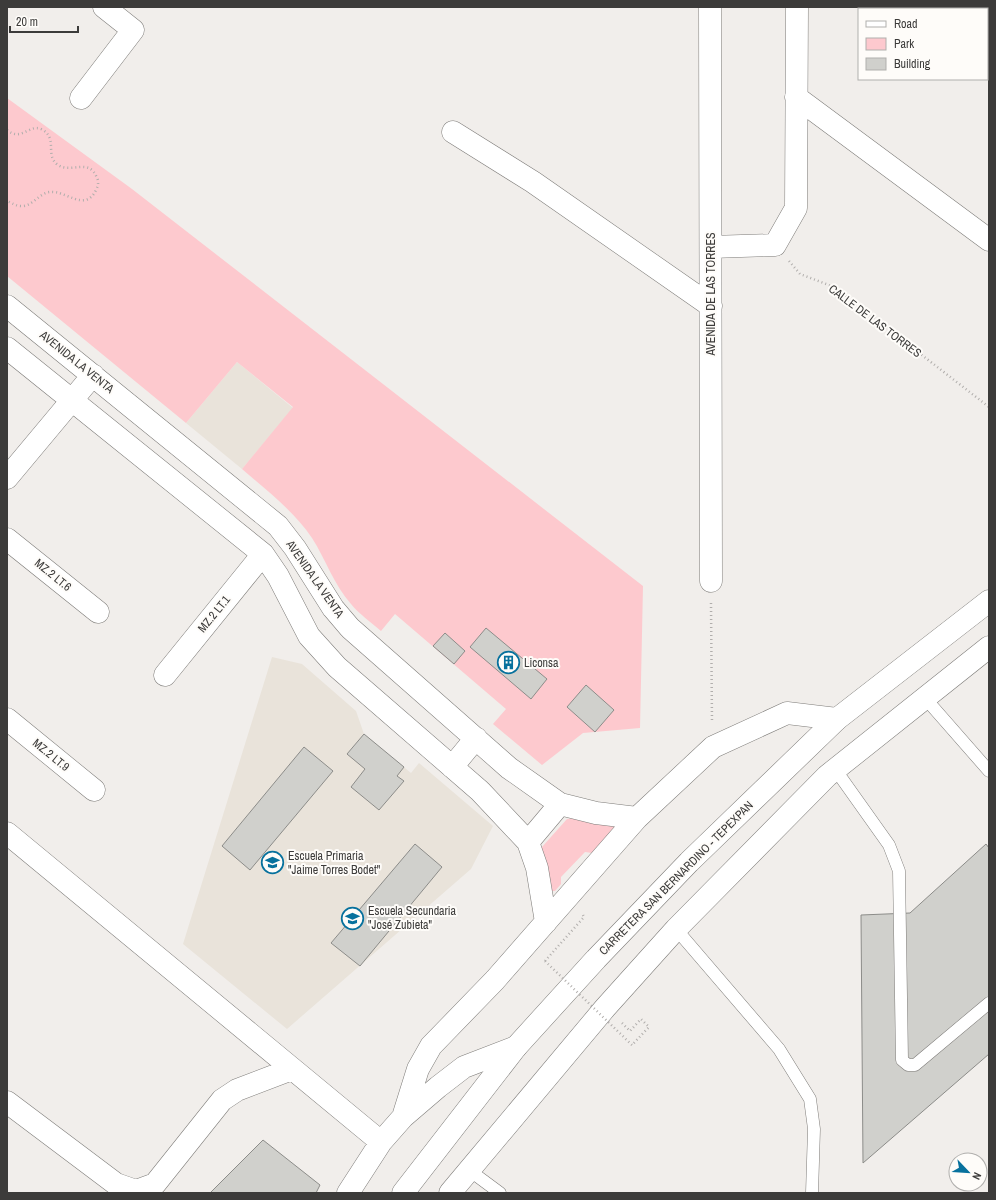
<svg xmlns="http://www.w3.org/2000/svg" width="996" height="1200" font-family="'Archivo Narrow',sans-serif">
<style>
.built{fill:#e9e3da}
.green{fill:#fdc9ce}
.building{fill:#d0d0cc;stroke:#8c8c89}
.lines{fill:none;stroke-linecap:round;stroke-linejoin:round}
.service-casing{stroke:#7e7c79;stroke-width:13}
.minor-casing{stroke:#7e7c79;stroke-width:23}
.trunk-casing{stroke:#7e7c79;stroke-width:23}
.path{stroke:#b1aeac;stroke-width:2.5;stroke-dasharray:1 3;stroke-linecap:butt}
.service{stroke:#fff;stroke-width:12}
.minor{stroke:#fff;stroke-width:22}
.trunk{stroke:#fff;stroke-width:22}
.path-bridge{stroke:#b1aeac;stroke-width:2.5;stroke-dasharray:1 3;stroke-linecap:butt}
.labels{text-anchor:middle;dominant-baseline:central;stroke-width:4;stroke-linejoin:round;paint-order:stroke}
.street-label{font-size:12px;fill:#3c3b3a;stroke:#fefcf9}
.poi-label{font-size:12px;fill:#3c3b3a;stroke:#fefcf9;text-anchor:start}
</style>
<rect width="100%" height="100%" fill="#f1eeeb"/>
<!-- built -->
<path class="built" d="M237 362 293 408 242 469 186 423Z
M272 657 302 664 356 711 364 734 411 773 419 763 493 826 471 869 287 1029 183 944Z"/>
<!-- green -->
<path class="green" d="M7 98 132 189 643 586 640 728 583 733 542 765 493 724 506 709 395 614 381 631C371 622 359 614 351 604 334 585 326 560 312 538 293 510 267 491 242 469L293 407 237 362 186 423 7 276Z
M573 818 613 825 615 827 592 853 585 852 561 877V884L555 891H551L542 853V847L567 819Z"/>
<!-- building -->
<path class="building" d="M486 628 547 679 531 699 470 647Z
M445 633 465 651 454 664 433 646Z
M586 685 614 710 595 732 567 707Z
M364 734 404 767 397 776 404 781 379 810 351 787 365 769 347 754Z
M304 747 333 771 250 870 222 846Z
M415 844 442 867 360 966 331 943Z
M986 844 989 848V1054L863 1163 861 915 910 913Z
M263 1140 320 1185 316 1193H210Z"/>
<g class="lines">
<defs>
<path id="service" d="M925 698 989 771
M835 769 889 845 899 871 902 1060 908 1065H915L989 1003
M676 929 779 1049 810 1099 814 1129 812 1193
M469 1170 500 1193"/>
<path id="minor" d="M710 7 711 581
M796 97 989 240
M81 98 133 30 104 7
M453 132 533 182 711 306
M711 247 775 245 796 208 797 7
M7 306 278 526 295 548 333 608 350 628 509 768 560 804 596 813 637 818
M7 348 263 554 278 576 309 636 337 667 480 791 528 842 537 868 546 922
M7 478 93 375
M7 539 98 612
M165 675 263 554
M7 719 94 790
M452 767 476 738
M7 833 381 1142
M528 842 560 804
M7 1102 116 1184 136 1191 155 1184 222 1100 237 1090 292 1069
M403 1117 418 1069 431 1046 495 980 637 818 713 747 787 713 837 719
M348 1193 381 1142 403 1117 438 1087 464 1067 516 1047"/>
<path id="trunk" d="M403 1193 516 1047 596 959 689 862 837 719 989 601
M450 1193 605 1008 676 929 827 776 989 647"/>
</defs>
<!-- service casing -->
<use href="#service" class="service-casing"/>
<!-- minor casing -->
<use href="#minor" class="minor-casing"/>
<!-- trunk casing -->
<use href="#trunk" class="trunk-casing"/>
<!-- path -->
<path class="path" d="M7 130C21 142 29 124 41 129 59 138 44 155 58 165 72 174 89 157 97 178 99 182 98 186 96 190 85 213 66 190 50 192 39 193 32 207 21 206 16 206 12 203 7 201
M789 261 800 274 834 287 989 407
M711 603 712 722
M545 961 584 917 583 915
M622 1023 630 1031 641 1019 649 1027 632 1045"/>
<!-- service -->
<use href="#service" class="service"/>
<!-- minor -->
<use href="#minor" class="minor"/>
<!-- trunk -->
<use href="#trunk" class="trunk"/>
<!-- path-bridge -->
<path class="path-bridge" d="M545 961 632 1045"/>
</g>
<!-- icons -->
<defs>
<symbol id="building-ring" viewBox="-11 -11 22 22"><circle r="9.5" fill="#fefcf9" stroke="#07719d" stroke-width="1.5"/><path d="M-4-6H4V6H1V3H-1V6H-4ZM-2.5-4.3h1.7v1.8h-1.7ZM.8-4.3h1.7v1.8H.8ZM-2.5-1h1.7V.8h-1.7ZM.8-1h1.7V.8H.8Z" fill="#07719d"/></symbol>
<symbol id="school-ring" viewBox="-11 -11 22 22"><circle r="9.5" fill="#fefcf9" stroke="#07719d" stroke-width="1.5"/><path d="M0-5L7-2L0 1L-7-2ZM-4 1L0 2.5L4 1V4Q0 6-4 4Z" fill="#07719d"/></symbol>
</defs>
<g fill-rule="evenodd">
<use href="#building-ring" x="496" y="650" width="25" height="25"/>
<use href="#school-ring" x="260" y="850" width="25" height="25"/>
<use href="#school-ring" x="340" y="906" width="25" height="25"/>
</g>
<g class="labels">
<!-- street labels -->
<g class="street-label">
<text transform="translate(711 294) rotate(-90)">AVENIDA DE LAS TORRES</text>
<text transform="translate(875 321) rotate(37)">CALLE DE LAS TORRES</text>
<text transform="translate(77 362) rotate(39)">AVENIDA LA VENTA</text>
<text transform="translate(53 575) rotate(39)">MZ.2 LT.6</text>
<text transform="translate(315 579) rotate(55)">AVENIDA LA VENTA</text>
<text transform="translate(214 614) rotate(-51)">MZ.2 LT.1</text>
<text transform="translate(51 755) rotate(39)">MZ.2 LT.9</text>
<text transform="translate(676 878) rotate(-45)">CARRETERA SAN BERNARDINO - TEPEXPAN</text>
</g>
<!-- poi labels -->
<g class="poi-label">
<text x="524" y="663">Liconsa</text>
<text x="288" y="856">Escuela Primaria<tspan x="288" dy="14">"Jaime Torres Bodet"</tspan></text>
<text x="368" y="911">Escuela Secundaria<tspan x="368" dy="14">"José Zubieta"</tspan></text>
</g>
</g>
<!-- border -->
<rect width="996" height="1200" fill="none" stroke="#3c3b3a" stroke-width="16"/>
<!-- legend -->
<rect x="858" y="8" width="130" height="72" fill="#fefcf9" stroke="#b0afad"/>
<rect x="866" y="21" width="20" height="6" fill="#ffffff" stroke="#b0afad"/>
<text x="894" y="28" font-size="12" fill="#3c3b3a">Road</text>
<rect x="866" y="38" width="20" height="12" fill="#fdc9ce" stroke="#b0afad"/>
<text x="894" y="48" font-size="12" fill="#3c3b3a">Park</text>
<rect x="866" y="58" width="20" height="12" fill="#d0d0cc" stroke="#b0afad"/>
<text x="894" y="68" font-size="12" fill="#3c3b3a">Building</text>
<!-- north arrow -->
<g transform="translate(968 1172) rotate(115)"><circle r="19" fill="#fefcf9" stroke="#b0afad"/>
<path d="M0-3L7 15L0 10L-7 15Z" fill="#07719d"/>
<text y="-6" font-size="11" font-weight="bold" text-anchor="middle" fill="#3c3b3a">N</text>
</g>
<!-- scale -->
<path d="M10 26v6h68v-6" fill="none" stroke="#3c3b3a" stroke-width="2"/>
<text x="16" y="26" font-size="12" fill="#3c3b3a" stroke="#fefcf9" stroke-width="3" paint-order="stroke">20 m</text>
</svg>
